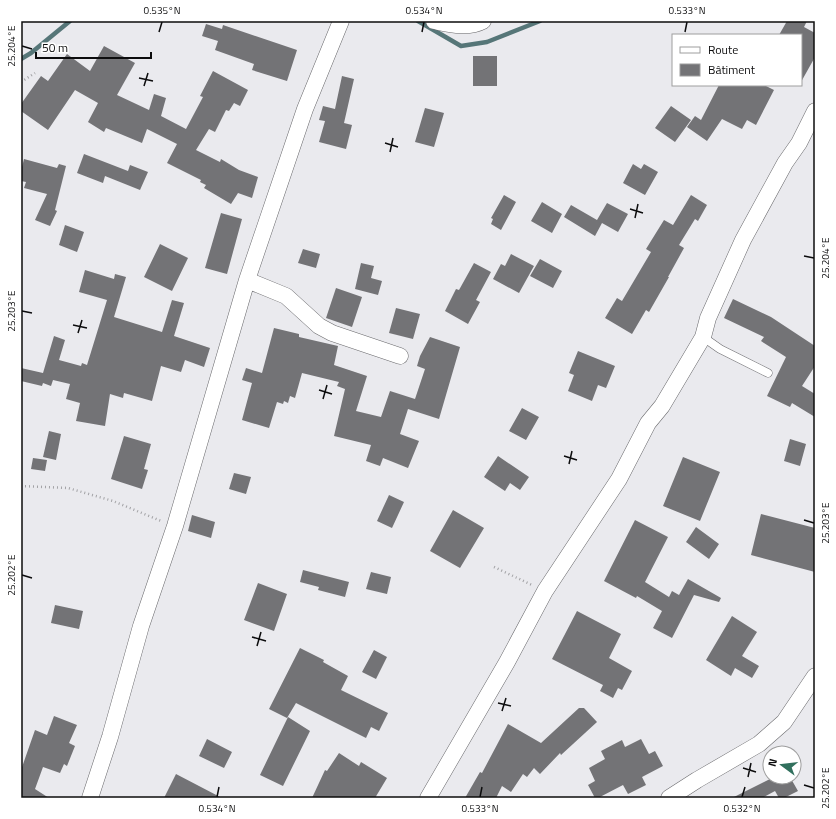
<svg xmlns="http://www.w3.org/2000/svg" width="836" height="819" font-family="'Titillium Web',sans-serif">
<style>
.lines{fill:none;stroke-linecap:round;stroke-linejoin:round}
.stream{stroke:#567678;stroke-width:4.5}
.building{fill:#737376}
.service-casing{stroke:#6a6a6d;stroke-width:9}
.minor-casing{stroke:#6a6a6d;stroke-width:17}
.path{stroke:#a2a2a5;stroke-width:2.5;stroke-dasharray:1 3;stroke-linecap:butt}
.service{stroke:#fff;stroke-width:8}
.minor{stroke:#fff;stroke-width:16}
.ticks{fill:none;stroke:#0c0c0d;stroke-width:1.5}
.neatline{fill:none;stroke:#0c0c0d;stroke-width:1.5}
.ticks-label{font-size:10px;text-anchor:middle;fill:#0c0c0d}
</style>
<rect width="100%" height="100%" fill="#eaeaee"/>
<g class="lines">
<!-- stream -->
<path class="stream" d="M418 21 461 46 487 42 540 21
M21 59 31 53 70 21"/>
</g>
<!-- building -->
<path class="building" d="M787 21H807L804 27 815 33V57L801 82V35H779Z
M206 24 222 29 223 25 297 50 287 81 252 70 254 64 215 50 218 41 202 36Z
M104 46 135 63 117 95 149 110 154 94 166 98 161 116 186 129 203 97 200 96 213 71 248 90 240 106 234 103 229 111 226 110 215 132 209 129 196 150 220 162 221 159 239 170 258 177 252 198 238 193 231 204 204 188 206 185 200 182 201 180 167 163 177 144 147 129 142 143 106 128 104 132 88 122 98 103 75 90 48 130 21 111V104L41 76 48 81 67 54 90 71Z
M473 56H497V86H473Z
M342 76 354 79 344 123 352 125 346 149 319 142 325 121 319 120 323 106 335 109Z
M719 85H764L774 90 756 125 747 120 742 129 722 119 707 141 687 127 695 116 701 120Z
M671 106 691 120 675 142 655 128Z
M425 108 444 113 434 147 415 142Z
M84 154 128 171 130 165 148 172 140 190 105 176 103 183 77 173Z
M24 159 57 168 59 164 66 166 55 210 57 211 50 226 35 220 47 194 24 188 26 182 21 181V171Z
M633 164 641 169 644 164 658 172 645 195 623 183Z
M504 195 516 202 501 230 491 224 493 219 491 218Z
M691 195 707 205 698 221 695 219 679 245 684 248 668 277H669L649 312 646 310 632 334 605 318 617 298 622 301 651 252 646 249 664 220 673 225Z
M542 202 562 214 552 233 531 221Z
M607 203 628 214 618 232 602 223 595 236 564 217 571 205 597 220Z
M221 213 242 219 227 274 205 268Z
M65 225 84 232 77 252 59 245Z
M160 244 188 258 172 291 144 277Z
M303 249 320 254 316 268 298 263Z
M511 254 534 266 519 293 493 279 501 264 505 266Z
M540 259 562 271 553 288 530 276Z
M361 263 374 266 371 278 382 281 378 295 355 289Z
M474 263 491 272 476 300 480 302 468 324 445 311 456 289 459 290Z
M85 270 114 279 115 274 126 277 114 317 162 332 172 300 184 303 174 336 210 348 204 367 185 360 181 372 161 366 152 401 124 393 123 398 110 394 105 426 76 421 80 403 66 399 70 384 53 380 51 386 43 383 42 386 21 381V368L43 373 54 336 65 340 59 360 81 366 82 363 87 365 107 300 79 292Z
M336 288 362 297 352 327 326 318Z
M733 299 771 317 815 346V366L802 386 815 394V417L792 403 790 407 767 396 786 357 761 341 764 337 724 318Z
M396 308 420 314 413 339 389 333Z
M274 328 299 334V337L338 346 334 365 367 376 356 411 381 417 390 391 415 399 425 369 417 366 420 356 430 337 460 347 439 419 408 409 400 434 419 441 408 468 383 458 380 466 366 461 371 445 334 436 345 389 337 386 339 382 302 373 295 398 290 396 288 403 284 401 283 404 277 402 269 428 242 420 252 383 242 380 246 368 262 373Z
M578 351 615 366 606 388 598 385 592 401 568 391 574 375 569 373Z
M522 408 539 417 526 440 509 431Z
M49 431 61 434 56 460 43 457Z
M124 436 151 444 144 469 148 470 142 489 111 479Z
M790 439 806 444 800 466 784 461Z
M498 456 529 477 520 490 510 483 505 491 484 477Z
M683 457 720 472 700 521 663 506Z
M33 458 47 460 45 471 31 469Z
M234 473 251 477 246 494 229 489Z
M389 495 404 502 392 528 377 521Z
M453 510 484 528 460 568 430 551Z
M761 514 815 528V572L751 555Z
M192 515 215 522 211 538 188 531Z
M635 520 668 537 645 582 669 597 672 591 679 595 688 579 721 598 719 602 694 595 672 638 653 628 662 611 637 596 636 598 604 581Z
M696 527 719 544 709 559 686 542Z
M303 570 349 582 345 597 318 590 319 587 300 582Z
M371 572 391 577 387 594 366 589Z
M258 583 287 594 274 631 244 620Z
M55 605 83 611 79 629 51 623Z
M577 611 621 634 609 658 632 671 622 690 618 688 613 698 600 691 603 685 552 659Z
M732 616 757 632 742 656 759 666 752 678 735 668 731 676 706 660Z
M300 648 324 660 323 662 348 676 341 690 388 713 379 731 371 727 366 738 296 703 287 718 269 709Z
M374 650 387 657 376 679 362 672Z
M579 708H584L597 722 561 755 560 753 540 774 534 768 527 777 523 774 511 792 502 786 496 798H465L480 772 482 773 508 724 541 743Z
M54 716 77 725 69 743 75 746 67 766 64 764 60 773 43 767 35 789 49 798H21V770L35 730 47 735Z
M288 717 310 731 283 786 260 775Z
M207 739 232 752 224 768 199 756Z
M641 739 649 754 655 751 663 766 642 777 646 785 628 794 623 785 598 798H595L588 785 595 781 589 768 605 759 601 751 622 740 625 747Z
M339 753 359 766 361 762 387 778 375 798H312L325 770 327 771Z
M176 774 222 798H164Z
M774 777H790L798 791 784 798H779L775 791 762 798H732Z"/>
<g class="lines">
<defs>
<path id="service" d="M703 337 720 349 768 373"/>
<path id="minor" d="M434 21C449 24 468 29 483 21
M247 280 286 296 319 326 332 333 400 356
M90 798 110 737 141 626 175 526 247 280 305 109 341 21
M428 798 507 662 545 591 619 479 648 423 662 406 703 337 708 318 743 240 785 163 799 143 815 111
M669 798 697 780 759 744 784 722 815 676"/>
</defs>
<!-- service casing -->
<use href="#service" class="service-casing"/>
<!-- minor casing -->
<use href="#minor" class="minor-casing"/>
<!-- path -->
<path class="path" d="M21 82 35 73
M21 486 68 488 113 501 161 521
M494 567 532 585"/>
<!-- service -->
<use href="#service" class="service"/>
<!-- minor -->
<use href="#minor" class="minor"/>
</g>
<!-- ticks -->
<path class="ticks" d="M159 32 162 22M422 32 424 22M685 32 687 22M22 46 32 49M139 78 153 81M144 86 148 73M385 143 398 147M390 152 393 138M630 209 643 213M635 218 638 204M804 256 814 258M22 311 32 313M73 325 87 328M78 333 82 320M319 390 332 394M323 399 327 385M564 456 577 460M569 464 572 451M804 520 814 523M22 575 32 578M252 637 266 641M257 646 261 632M498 703 511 706M502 711 506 698M743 768 756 772M748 777 751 763M804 785 814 788M217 797 219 787M480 797 482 787M742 797 745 787"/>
<!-- border -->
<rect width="836" height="819" fill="none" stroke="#ffffff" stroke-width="44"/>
<!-- legend -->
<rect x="672" y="34" width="130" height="52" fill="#ffffff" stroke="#9e9e9e"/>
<rect x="680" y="47" width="20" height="6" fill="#ffffff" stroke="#9e9e9e"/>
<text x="708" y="54" font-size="12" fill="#0c0c0d">Route</text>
<rect x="680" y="64" width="20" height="12" fill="#737376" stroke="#9e9e9e"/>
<text x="708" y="74" font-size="12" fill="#0c0c0d">Bâtiment</text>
<!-- north arrow -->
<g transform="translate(782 765) rotate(285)"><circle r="19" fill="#ffffff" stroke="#9e9e9e"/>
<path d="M0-3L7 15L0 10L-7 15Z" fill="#31705d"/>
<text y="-6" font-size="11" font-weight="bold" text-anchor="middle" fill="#0c0c0d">N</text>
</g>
<!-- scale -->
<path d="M36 52v6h115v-6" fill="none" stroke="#0c0c0d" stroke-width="2"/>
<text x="42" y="52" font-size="12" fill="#0c0c0d" stroke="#ffffff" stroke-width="3" paint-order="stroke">50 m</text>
<rect x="22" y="22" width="792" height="775" class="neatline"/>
<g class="ticks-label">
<text x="162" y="14">0.535°N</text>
<text x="424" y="14">0.534°N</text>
<text x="687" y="14">0.533°N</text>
<text transform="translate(11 46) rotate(-90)" y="4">25.204°E</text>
<text transform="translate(825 258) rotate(-90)" y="4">25.204°E</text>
<text transform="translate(11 311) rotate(-90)" y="4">25.203°E</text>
<text transform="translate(825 523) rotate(-90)" y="4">25.203°E</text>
<text transform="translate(11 575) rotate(-90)" y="4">25.202°E</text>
<text transform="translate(825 788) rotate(-90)" y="4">25.202°E</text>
<text x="217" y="812">0.534°N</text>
<text x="480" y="812">0.533°N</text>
<text x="742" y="812">0.532°N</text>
</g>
</svg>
